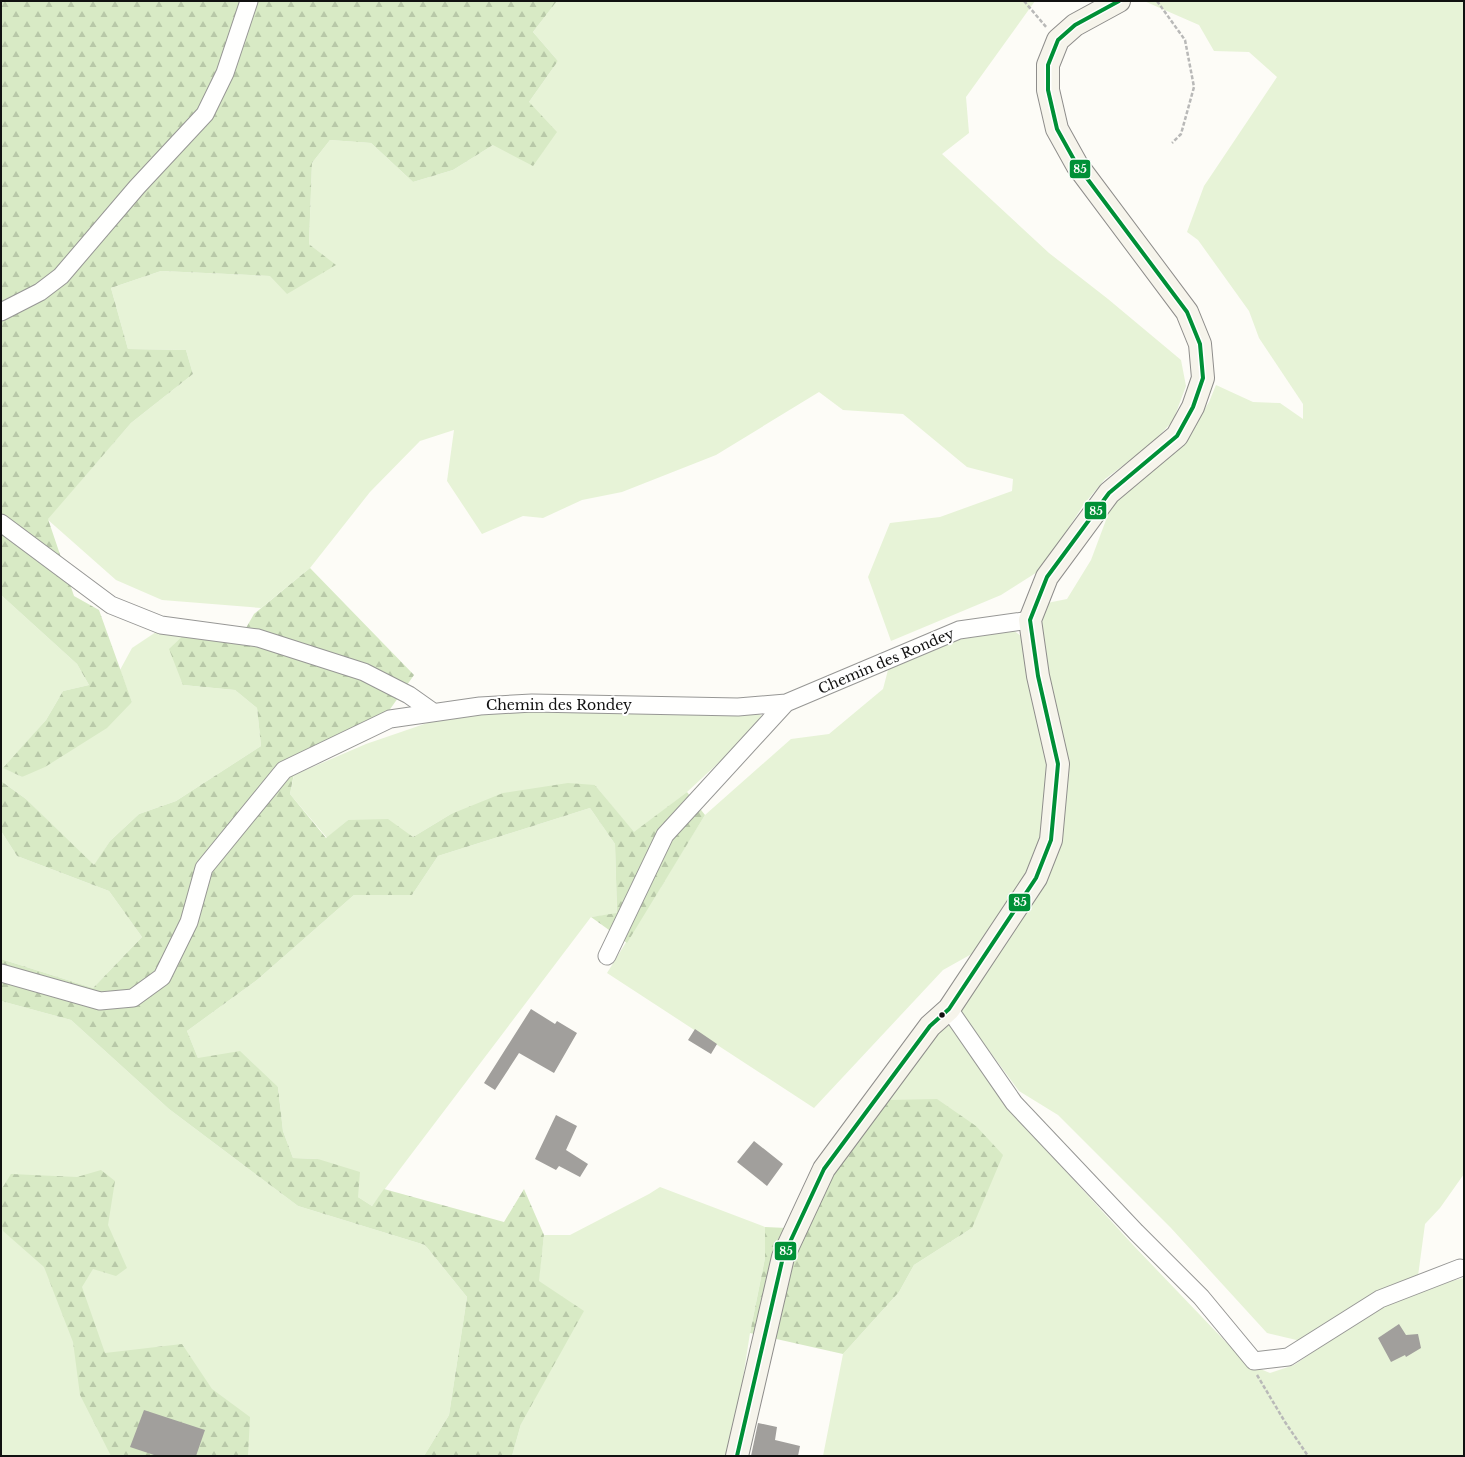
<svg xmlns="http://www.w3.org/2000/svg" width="1465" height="1457" font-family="'Libre Baskerville',serif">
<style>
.grass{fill:#e7f3d7}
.forest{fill:url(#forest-firs)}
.building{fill:#a19f9c}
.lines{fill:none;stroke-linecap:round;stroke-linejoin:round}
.street-casing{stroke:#979795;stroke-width:19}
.secondary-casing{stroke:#8e8d8b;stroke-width:24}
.path{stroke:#b9b9b8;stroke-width:2.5;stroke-dasharray:4 2;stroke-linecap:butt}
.street{stroke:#fffffe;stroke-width:17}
.secondary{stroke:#f6f4eb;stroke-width:22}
.bus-1-casing{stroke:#fff;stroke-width:7}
.bus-1{stroke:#009037;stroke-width:4}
.bus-dot{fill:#111;stroke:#fff;stroke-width:1.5}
.labels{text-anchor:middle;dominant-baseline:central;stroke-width:4;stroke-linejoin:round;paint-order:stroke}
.street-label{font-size:14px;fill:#111;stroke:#fff}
.line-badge{stroke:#fff;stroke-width:1.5}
.badge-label{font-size:11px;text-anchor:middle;font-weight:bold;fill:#fff}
</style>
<defs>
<pattern id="forest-firs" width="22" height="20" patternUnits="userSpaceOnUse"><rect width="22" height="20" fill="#d8eac5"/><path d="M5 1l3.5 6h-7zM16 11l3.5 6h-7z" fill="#b8c8a8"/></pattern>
</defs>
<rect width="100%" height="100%" fill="#fdfcf7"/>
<!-- grass -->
<path class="grass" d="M557 1H1035L966 97 969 133 942 154 1049 253 1108 299 1181 360 1186 386 1173 421 1149 446 1105 479 1084 504 1042 569 1001 595 891 641 868 577 890 523 940 517 1012 491 1013 479 967 467 903 414 843 410 819 392 716 455 622 492 582 500 543 518 523 516 482 534 447 481 454 430 420 441 370 492 310 568 261 608 162 600 116 580 47 519 131 423 193 374 186 350 128 349 111 288 161 271 271 276 335 265 309 244 312 163 330 140 371 143 413 182 453 170 493 145 529 102 558 61 533 32Z
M1144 1H1464V1174L1440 1208 1425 1224 1416 1291 1431 1286 1464 1278V1456H823L843 1354 899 1292 914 1265 972 1228 887 1100 936 1030 946 1025 956 1027 1009 1109 1133 1245 1246 1363 1270 1373 1294 1365 1322 1346 1267 1333 1171 1228 1058 1115 1019 1091 957 1007 1060 840 1046 677 1042 623 1047 603 1067 599 1091 560 1115 496 1188 436 1209 402 1216 385 1253 402 1280 403 1303 419V404L1259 338 1249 311 1198 240 1187 232 1204 186 1277 77 1249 52 1214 51 1199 25Z
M1 595 77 664 89 685 63 691 46 720 4 768 22 777 132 702 120 670 132 648 159 630 187 632 183 685 235 690 257 708 261 746 176 801 139 814 110 841 94 866 26 799 1 781Z
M1013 630 1021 636 1026 651 1048 754 1045 835 1032 869 977 951 943 970 814 1108 607 973 705 815 791 739 829 734 883 689 888 670 960 633Z
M491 710 756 713 767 718 687 792 634 833 595 785 451 814 413 837 348 820 327 838 290 794 294 775 366 744 436 720Z
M590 808 615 844 617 914 591 917 372 1206 358 1197 318 1159 293 1158 283 1131 278 1087 198 1058 187 1031 257 980 354 895H412L438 856Z
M1 831 17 856 109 891 142 937 93 988 1 959Z
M1 1001 71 1020 169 1109 298 1206 425 1245 467 1297 449 1415 424 1456H1Z
M660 1187 765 1227V1258L750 1333 731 1456H512L521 1424 544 1235H570L649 1194Z"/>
<!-- forest -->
<path class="forest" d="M1 1H557L533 32 558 61 529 102 557 132 533 166 493 145 453 170 413 182 371 143 330 140 312 163 309 244 336 265 287 294 270 276 161 271 111 288 128 349 186 350 193 374 131 423 48 519 74 596 99 610 132 702 107 728 45 767 22 777 3 768 46 720 63 691 89 685 77 664 1 595Z
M310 568 414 675 386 715 297 758 290 794 326 838 348 820 388 819 413 837 451 814 503 793 568 783 595 785 634 832 687 792 705 815 627 943 591 917 617 913 615 844 590 808 438 856 412 895H354L257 980 187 1031 198 1058 240 1051 278 1087 283 1131 293 1158 318 1159 360 1172 358 1197 372 1206 384 1189 504 1222 524 1189 544 1235 539 1281 584 1311 521 1424 512 1456H424L449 1415 467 1297 425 1245 298 1206 169 1109 71 1020 1 1001V959L93 988 142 937 109 891 17 856 1 831V781L26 799 94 865 110 841 139 814 176 801 261 746 257 708 235 690 183 685 169 649 187 632 238 642 254 614Z
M937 1099 976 1126 1003 1155 972 1228 914 1265 899 1292 843 1354 750 1333 765 1258V1227L808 1229 833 1173 887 1100Z
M101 1170 115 1181 108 1225 127 1268 116 1276 93 1269 82 1287 105 1353 182 1344 212 1389 250 1417 248 1456H111L80 1395 73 1342 44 1267 3 1231 1 1219V1190L11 1174 77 1177Z"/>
<!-- building -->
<path class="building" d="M531 1009 555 1024 557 1021 577 1033 554 1073 519 1053 495 1090 484 1083Z
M695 1029 717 1044 711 1054 688 1040Z
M556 1115 577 1126 566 1150 588 1164 580 1177 559 1166 556 1170 535 1159Z
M754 1141 783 1164 767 1186 737 1162Z
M1399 1324 1406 1335 1418 1334 1421 1348 1406 1357 1405 1355 1391 1362 1378 1338Z
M144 1410 205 1430 196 1456H157L130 1447Z
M758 1423 777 1427 775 1440 800 1446 798 1456H751Z"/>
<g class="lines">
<defs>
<path id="street" d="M1 312 40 292 61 276 137 187 205 114 225 73 249 1
M1 523 111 605 161 625 258 638 364 672 409 695 433 712
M607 956 665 835 786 703
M1 973 100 1001 133 998 162 977 189 922 204 868 284 770 390 719 480 706 532 703 738 707 786 703 959 630 1030 620
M949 1009 1014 1103 1136 1232 1201 1297 1254 1361 1288 1357 1380 1299 1460 1268"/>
<path id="secondary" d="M737 1456 783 1257 824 1169 930 1026 949 1009 1036 878 1051 840 1058 764 1038 676 1030 620 1047 577 1109 493 1177 436 1193 407 1203 378 1200 344 1187 312 1077 165 1057 129 1048 90V65L1058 40 1075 25 1119 1"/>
</defs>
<!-- street casing -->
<use href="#street" class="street-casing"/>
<!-- secondary casing -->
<use href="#secondary" class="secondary-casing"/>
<!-- path -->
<path class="path" d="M1024 1 1047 28
M1157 1 1185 40 1194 87 1181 134 1172 143
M1257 1375 1285 1422 1308 1456"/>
<!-- street -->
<use href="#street" class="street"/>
<!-- secondary -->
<use href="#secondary" class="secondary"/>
<defs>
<path id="bus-1" d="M737 1456 783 1257 824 1169 930 1026 949 1009 1036 878 1051 840 1058 764 1038 676 1030 620 1047 577 1109 493 1177 436 1193 407 1203 378 1200 344 1187 312 1077 165 1057 129 1048 90V65L1058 40 1075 25 1119 1"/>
</defs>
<!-- bus-1 casing -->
<use href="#bus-1" class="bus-1-casing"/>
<!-- bus-1 -->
<use href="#bus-1" class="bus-1"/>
</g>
<!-- markers -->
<circle class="bus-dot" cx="942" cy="1015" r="3.5"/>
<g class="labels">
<!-- street labels -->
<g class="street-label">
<text transform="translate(886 661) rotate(-23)">Chemin des Rondey</text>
<text x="559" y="705">Chemin des Rondey</text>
</g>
</g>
<g class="line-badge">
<rect x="1069" y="159" width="22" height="20" rx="4" fill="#009037"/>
<rect x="1084" y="501" width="23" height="19" rx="4" fill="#009037"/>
<rect x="1008" y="893" width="23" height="19" rx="4" fill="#009037"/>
<rect x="774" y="1241" width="23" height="20" rx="4" fill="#009037"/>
</g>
<g class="badge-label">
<text x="1080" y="173">85</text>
<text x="1096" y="515">85</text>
<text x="1020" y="906">85</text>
<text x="786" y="1255">85</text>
</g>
<!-- border -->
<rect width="1465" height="1457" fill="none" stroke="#111111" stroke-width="4"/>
</svg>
